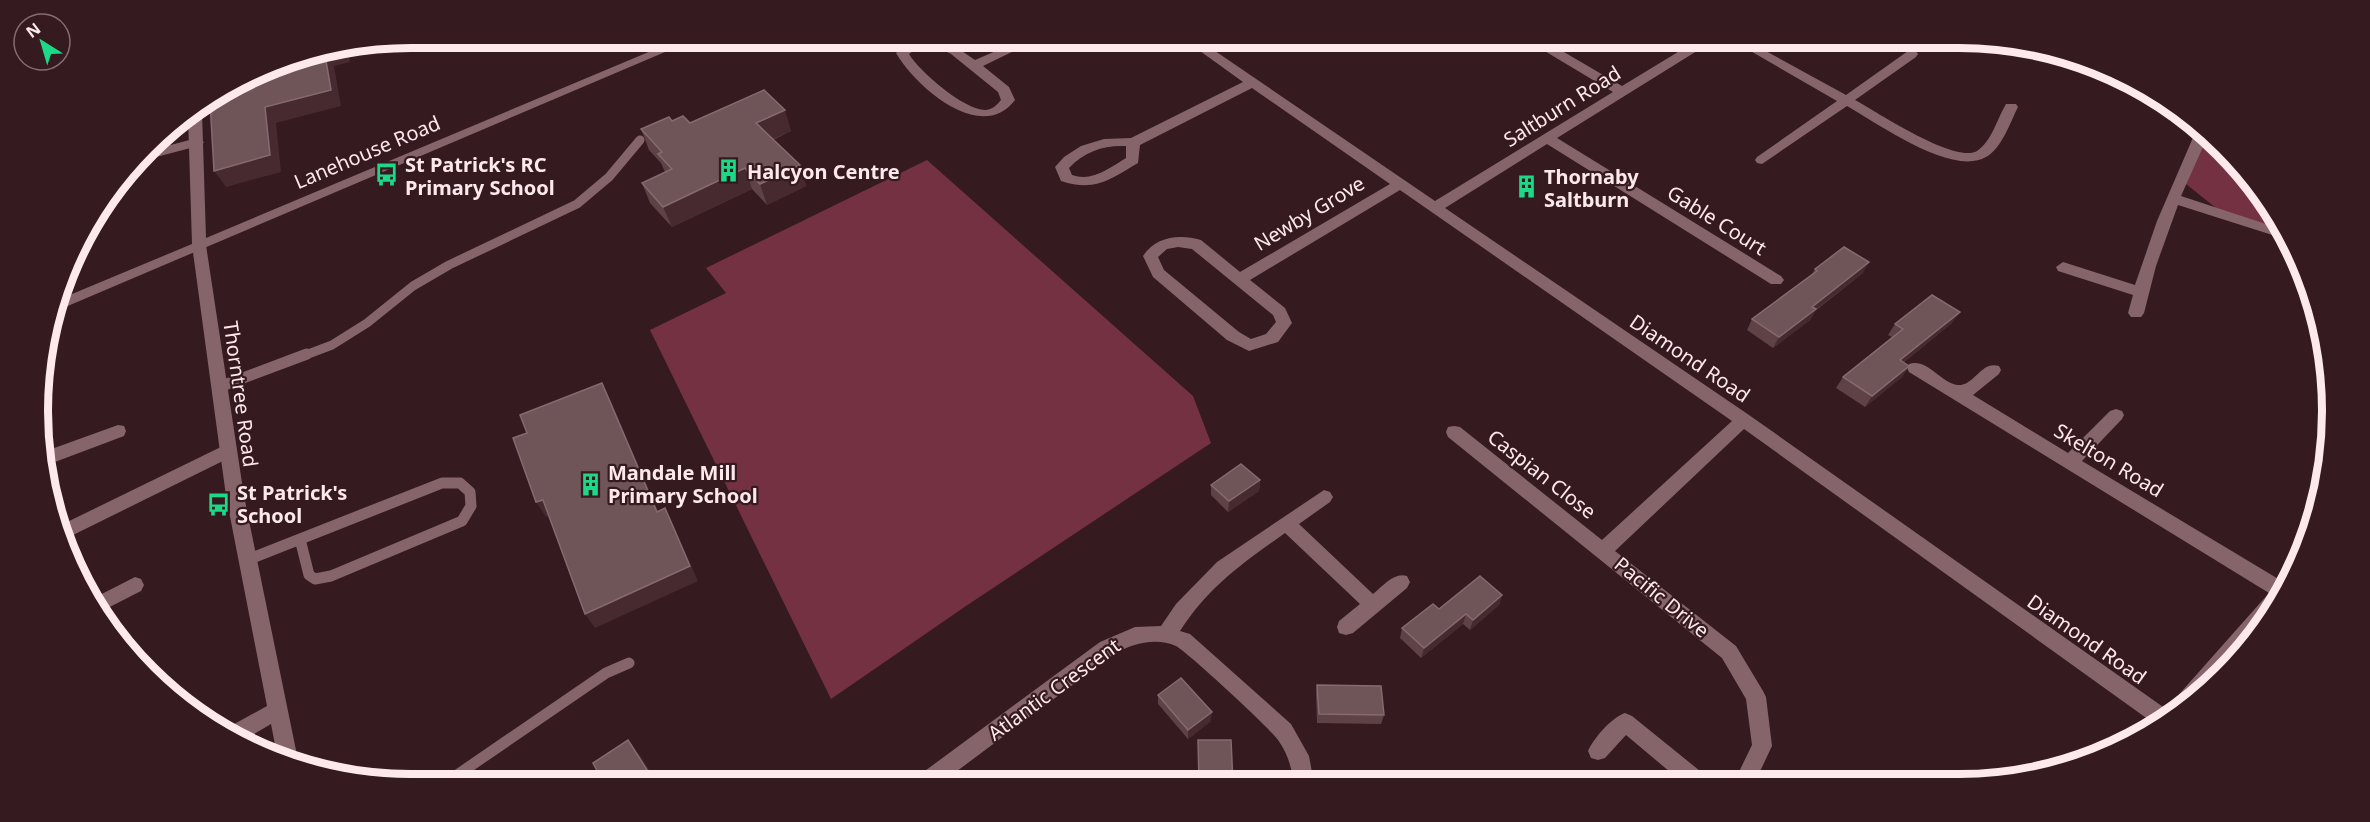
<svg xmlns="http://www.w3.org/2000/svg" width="2370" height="822" font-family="'Noto Sans',sans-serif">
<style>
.green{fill:#743141}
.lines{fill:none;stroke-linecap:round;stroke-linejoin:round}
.service-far1{stroke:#85656a;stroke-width:9}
.service{stroke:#85656a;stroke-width:11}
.pedestrian{fill:#85656a;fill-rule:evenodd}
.minor{fill:#85656a;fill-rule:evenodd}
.tertiary{fill:#85656a;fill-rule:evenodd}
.wall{fill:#5e4246}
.shaded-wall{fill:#462a30}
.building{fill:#6f5458;stroke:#856b6f;stroke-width:1.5}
.labels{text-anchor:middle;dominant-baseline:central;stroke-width:4.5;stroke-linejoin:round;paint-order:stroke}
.street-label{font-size:20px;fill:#fde9ec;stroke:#351a20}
.poi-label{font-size:20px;font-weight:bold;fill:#fde9ec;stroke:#351a20;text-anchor:start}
.rim{fill:none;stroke:#fde9ec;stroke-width:8}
</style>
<rect width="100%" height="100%" fill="#351a20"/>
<!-- green -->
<path class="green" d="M2203 133 2282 224 2286 236 2226 216 2181 180Z
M927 160 1193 396 1211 443 966 606 831 699 650 330 726 293 706 268Z"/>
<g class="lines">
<!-- service-far1 -->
<path class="service-far1" d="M303 356 332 345 367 323 413 286 449 265 577 204 609 177 640 140"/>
<!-- service -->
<path class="service" d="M219 387 307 354
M247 560 442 483H460L470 492 471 506 462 521 331 576 315 579 309 575 300 539
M444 784 606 673 629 663"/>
<!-- pedestrian -->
<path class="pedestrian" d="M227 444 233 446 235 451 233 456 65 539 59 526Z"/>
<!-- minor -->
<path class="minor" d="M922 38 944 39 975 60 1026 38H1041L983 66 1009 87 1015 100C981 145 915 86 896 53L908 43ZM931 44 951 54 998 92 1001 100C997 105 993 109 986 110 965 111 919 71 909 54L917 48Z
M1182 38H1196L1435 201 1613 92 1528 41 1526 38H1540L1622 86 1701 38H1715L1713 41 1557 138 1781 276 1784 280 1781 284H1771L1547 144 1445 208 1749 415 2166 709 2269 593 1909 372 1907 368 1909 364C1927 358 1940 382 1957 385 1974 387 1981 360 1999 366L2001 370 1999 374 1973 395 2068 453 2110 411 2116 409 2122 411 2124 415 2122 419 2082 461 2280 580 2283 577 2291 576 2282 598 2205 692 2156 725 1744 429 1615 551 1736 646 1763 691 1766 697 1772 746 1755 782H1734L1752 745 1746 699 1722 658 1448 437 1446 432 1448 427 1454 426 1460 427 1602 540 1732 421 1400 190 1250 280 1285 308 1292 323 1278 342 1249 351 1227 340 1153 277 1143 256C1156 236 1180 234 1201 240L1240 272 1390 184 1252 88 1140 145 1138 163C1109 180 1095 192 1061 181L1055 167 1064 157 1081 146 1104 139 1131 138 1243 82ZM1126 146V158C1109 168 1093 182 1072 175L1069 168C1085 151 1104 145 1126 146ZM1178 247 1192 249 1273 315 1276 322 1266 334 1251 339 1239 332 1164 270 1158 257 1167 249Z
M1728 38H1742L1846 95 1908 51H1916L1918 54 1916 57 1855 100C1877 112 1955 164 1977 151 1992 141 1997 119 2006 104H2016L2018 107C2010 123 2002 148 1986 157 1952 177 1877 123 1847 106L1762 164 1757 163 1755 160 1757 157 1837 101Z
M2199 129 2207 138 2181 196 2284 230 2288 240 2178 205 2156 266 2144 313 2141 317H2131L2128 313 2133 295 2058 271 2056 267 2063 262 2135 285 2157 221 2195 133Z
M197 138 204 142 202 145 141 161 148 151Z
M199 240 206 245 244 496 298 760 297 764 277 755 271 724 244 740 226 731 227 728 267 706 226 496 192 245Z
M118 425 124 426 126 431 124 436 47 465 46 451Z
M1324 490 1330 492 1333 497 1330 502 1299 524 1373 594C1383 586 1394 572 1407 576L1410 582 1407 588 1353 633 1346 635 1339 633 1337 627 1339 621 1360 604 1285 533C1243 563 1209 586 1180 631L1190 634 1291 724 1309 756 1314 783H1294C1291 766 1288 754 1278 740 1271 729 1186 651 1176 646 1155 637 1132 644 1114 654L941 783H915L918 776 1100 642 1135 627 1161 626 1176 604 1217 562Z
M135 577 141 579 144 585 141 591 98 613 92 599Z
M1625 713 1632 716 1705 775 1708 782H1682L1626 735 1605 758 1598 760 1591 758 1588 751C1594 738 1611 718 1625 713Z"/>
<!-- tertiary -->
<path class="tertiary" d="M682 38H698L56 311 60 299 192 244 188 116 199 109 202 112 206 238Z"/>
</g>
<!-- wall -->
<path class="wall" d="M672 121 791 131 773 140 800 165 806 186 767 205 752 189 672 227 650 203 642 183 665 172 661 163 649 150 641 129Z
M1815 269 1863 273 1815 311 1810 320 1773 348 1747 330 1752 319 1812 274Z
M1952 323 1903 363 1909 366 1902 377 1865 407 1836 388 1843 377 1892 337 1888 335 1895 324Z
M1260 480 1259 491 1228 512 1211 495V485Z
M1502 595 1499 605 1470 630 1463 624 1421 658 1400 638 1402 628 1439 609Z
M1317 685 1384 715 1381 724 1317 723 1316 694Z
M1158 695 1211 721 1188 739 1158 704Z"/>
<!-- shaded-wall -->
<path class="shaded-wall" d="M348 50 350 62 334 66 341 106 276 123 281 172 226 187 214 171 265 107 325 55Z
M785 110 791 131 762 144 756 123Z
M800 165 806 186 767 205 760 184Z
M745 168 752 189 672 227 663 207Z
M1869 262 1863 273 1815 310 1810 320 1773 348 1779 337 1812 307Z
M1960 312 1952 323 1893 371 1900 360Z
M1909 366 1902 377 1865 407 1872 396Z
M602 383 610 399 665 527 657 512Z
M1260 480 1259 491 1228 512 1229 501Z
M543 500 553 515 546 517 536 502Z
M665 508 673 524 698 581 595 628 585 614Z
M1502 595 1499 605 1470 630 1473 620Z
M1466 614 1463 624 1421 658 1424 648Z
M1212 712 1211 721 1188 739V730Z
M628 740 641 757 658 784H656Z"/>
<!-- building -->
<path class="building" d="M325 55 331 90 265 107 270 155 214 171 210 102 268 66Z
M764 90 785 110 756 123 800 165 760 184 745 168 663 207 642 183 672 169 658 154 662 152 641 129 669 117 672 121 683 116 690 123Z
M1844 247 1869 262 1812 307 1816 309 1779 337 1752 319 1817 271 1815 269Z
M1932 295 1960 312 1900 360 1909 366 1872 396 1843 377 1903 329 1895 324Z
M602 383 657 512 665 508 690 566 585 614 543 500 536 502 513 438 527 433 520 415Z
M1241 464 1260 480 1229 501 1211 485Z
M1480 576 1502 595 1473 620 1466 614 1424 648 1402 628 1433 604 1439 609Z
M1181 678 1212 712 1188 730 1158 695Z
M1317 685 1381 686 1384 715 1319 714Z
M628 740 656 784H604L593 763Z
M1198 740H1231L1233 783H1199Z"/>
<!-- icons -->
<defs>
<symbol id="building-bare" viewBox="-9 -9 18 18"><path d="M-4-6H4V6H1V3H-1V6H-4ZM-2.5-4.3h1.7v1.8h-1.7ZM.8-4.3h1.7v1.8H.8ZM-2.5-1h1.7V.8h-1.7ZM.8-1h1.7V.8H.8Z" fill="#1cd988" stroke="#351a20" stroke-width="2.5" paint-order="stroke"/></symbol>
<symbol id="bus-bare" viewBox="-9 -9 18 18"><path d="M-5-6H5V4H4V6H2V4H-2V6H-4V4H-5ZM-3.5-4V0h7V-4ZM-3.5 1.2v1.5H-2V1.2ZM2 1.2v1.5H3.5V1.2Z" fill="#1cd988" stroke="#351a20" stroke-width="2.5" paint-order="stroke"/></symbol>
</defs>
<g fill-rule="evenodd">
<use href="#building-bare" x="712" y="154" width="33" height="33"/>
<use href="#bus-bare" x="370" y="158" width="33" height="33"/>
<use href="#building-bare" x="1510" y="170" width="33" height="33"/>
<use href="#building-bare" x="574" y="468" width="33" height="33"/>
<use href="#bus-bare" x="202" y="488" width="33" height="33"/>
</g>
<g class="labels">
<!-- street labels -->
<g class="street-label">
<text transform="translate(1562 106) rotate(-32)">Saltburn Road</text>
<text transform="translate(367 152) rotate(-23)">Lanehouse Road</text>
<text transform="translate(1309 213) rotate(-31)">Newby Grove</text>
<text transform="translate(1717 220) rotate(32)">Gable Court</text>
<text transform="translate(1690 358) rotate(34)">Diamond Road</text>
<text transform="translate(241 394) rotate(82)">Thorntree Road</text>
<text transform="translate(2109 460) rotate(31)">Skelton Road</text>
<text transform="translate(1542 474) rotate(38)">Caspian Close</text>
<text transform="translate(1662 597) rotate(39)">Pacific Drive</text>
<text transform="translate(2087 639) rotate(35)">Diamond Road</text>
<text transform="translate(1054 689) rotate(-36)">Atlantic Crescent</text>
</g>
<!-- poi labels -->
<g class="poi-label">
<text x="405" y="164">St Patrick's RC<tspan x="405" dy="23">Primary School</tspan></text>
<text x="747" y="171">Halcyon Centre</text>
<text x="1544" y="176">Thornaby<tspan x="1544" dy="23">Saltburn</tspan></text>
<text x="608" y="472">Mandale Mill<tspan x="608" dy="23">Primary School</tspan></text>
<text x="237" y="492">St Patrick's<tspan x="237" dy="23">School</tspan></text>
</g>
</g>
<!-- crop -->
<path d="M0 0H2370V822H0ZM411 48H1959A363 363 0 0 1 2322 411V411A363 363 0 0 1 1959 774H411A363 363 0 0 1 48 411V411A363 363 0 0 1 411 48Z" fill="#351a20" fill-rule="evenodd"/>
<path class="rim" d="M411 48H1959A363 363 0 0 1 2322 411V411A363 363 0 0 1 1959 774H411A363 363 0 0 1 48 411V411A363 363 0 0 1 411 48Z"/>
<!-- north arrow -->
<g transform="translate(42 42) rotate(323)"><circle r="28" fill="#351a20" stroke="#856d72" stroke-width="1.5"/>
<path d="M0-4.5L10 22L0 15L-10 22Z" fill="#1cd988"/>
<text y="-9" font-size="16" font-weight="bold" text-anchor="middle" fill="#fde9ec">N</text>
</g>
</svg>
